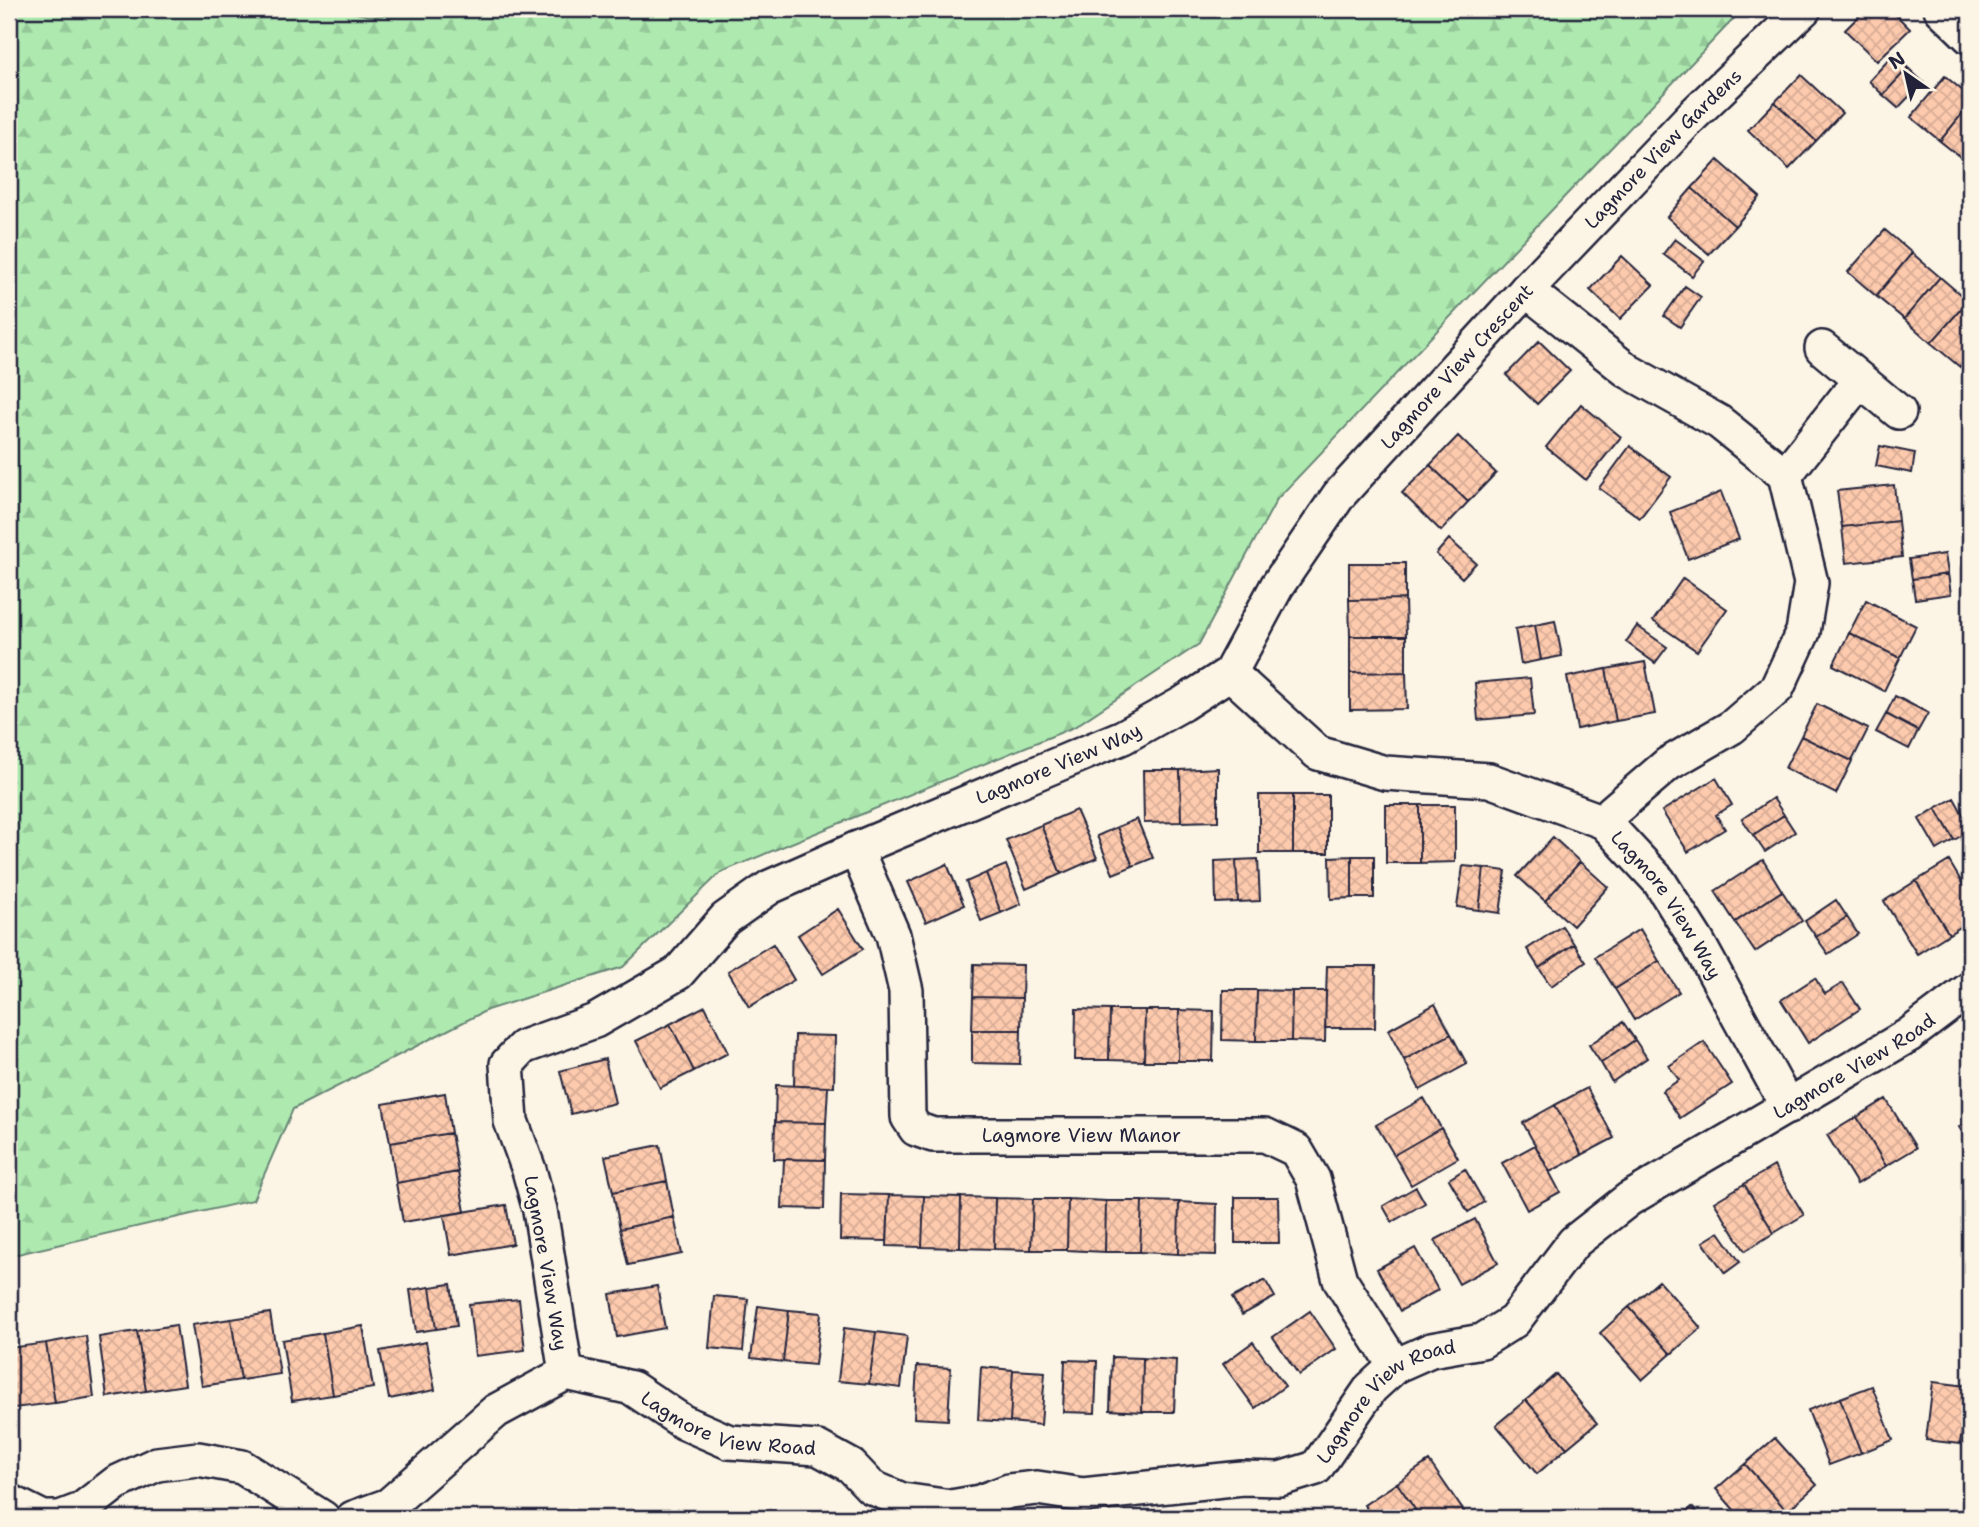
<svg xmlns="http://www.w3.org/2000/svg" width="1979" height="1527" font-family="'Shantell Sans',sans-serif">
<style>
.grass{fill:url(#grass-dots);stroke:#688676;stroke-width:2}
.forest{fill:url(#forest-firs);stroke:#688676;stroke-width:2}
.building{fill:url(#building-cross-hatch);stroke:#22223b;stroke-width:2}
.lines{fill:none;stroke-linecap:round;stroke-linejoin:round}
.street-casing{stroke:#22223b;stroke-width:38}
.street{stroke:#fcf5e5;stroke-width:33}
.labels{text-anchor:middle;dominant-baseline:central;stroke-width:7;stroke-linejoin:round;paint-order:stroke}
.street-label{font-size:19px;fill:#22223b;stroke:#fcf5e5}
</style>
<defs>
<pattern id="grass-dots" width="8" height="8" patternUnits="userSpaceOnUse" patternTransform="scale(1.75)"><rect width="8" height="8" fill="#aeeab0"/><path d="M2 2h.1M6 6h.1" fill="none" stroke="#95c898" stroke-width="1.8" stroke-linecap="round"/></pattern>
<pattern id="forest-firs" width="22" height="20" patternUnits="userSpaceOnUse" patternTransform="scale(1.75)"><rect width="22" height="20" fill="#aeeab0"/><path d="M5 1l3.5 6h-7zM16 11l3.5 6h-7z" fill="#95c898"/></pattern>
<pattern id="building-cross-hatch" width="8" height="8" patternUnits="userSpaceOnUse" patternTransform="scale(1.75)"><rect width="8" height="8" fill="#fdcaad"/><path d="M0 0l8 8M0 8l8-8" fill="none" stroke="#d9ad96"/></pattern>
</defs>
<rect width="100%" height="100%" fill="#fcf5e5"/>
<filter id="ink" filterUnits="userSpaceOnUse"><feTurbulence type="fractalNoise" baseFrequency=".0143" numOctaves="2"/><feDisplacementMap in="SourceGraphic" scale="14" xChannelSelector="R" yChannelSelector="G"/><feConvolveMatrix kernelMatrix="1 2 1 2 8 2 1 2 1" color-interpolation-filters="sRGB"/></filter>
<g filter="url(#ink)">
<!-- grass -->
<path class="grass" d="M339 9H417L373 17Z"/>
<!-- forest -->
<path class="forest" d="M9 9H339L373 17 418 9H1743L1277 499 1199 644 1074 727 721 872 623 967 487 1010 293 1109 253 1200 9 1256Z"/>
<!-- building -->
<path class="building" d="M1866 9H1890L1910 29 1877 61 1845 30Z
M1894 54 1908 68 1883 95 1869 81Z
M1908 68 1923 82 1898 108 1883 95Z
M1801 75 1842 113 1816 141 1775 102Z
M1945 76 1970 97V104L1940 141 1911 117Z
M1775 102 1816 141 1789 169 1748 130Z
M1970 104V162L1969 164 1940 141Z
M1718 160 1760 197 1735 226 1692 188Z
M1692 188 1735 226 1709 254 1667 217Z
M1885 230 1912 253 1876 296 1848 272Z
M1675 239 1704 261 1692 276 1663 254Z
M1912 253 1940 277 1904 319 1876 296Z
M1622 256 1653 285 1620 319 1590 290Z
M1940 277 1968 301 1931 343 1904 319Z
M1685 286 1701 297 1680 327 1664 316Z
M1968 301 1970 303V355L1960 367 1931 343Z
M1539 341 1570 371 1537 404 1506 375Z
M1581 404 1621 437 1586 480 1546 447Z
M1458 436 1496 473 1468 502 1430 465Z
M1630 446 1671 477 1640 518 1599 488Z
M1880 446 1915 453 1912 473 1876 466Z
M1430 465 1468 502 1441 531 1402 493Z
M1894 485 1898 521 1842 527 1837 491Z
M1721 492 1739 539 1688 559 1670 512Z
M1898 521 1902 557 1846 563 1842 527Z
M1449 539 1476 563 1462 578 1436 554Z
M1945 554 1948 574 1912 579 1909 559Z
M1349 563H1405V599L1349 600Z
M1948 574 1951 594 1915 599 1912 579Z
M1683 578 1727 609 1697 651 1653 621Z
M1405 599 1406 636H1350L1349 600Z
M1866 600 1916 626 1900 658 1849 633Z
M1555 621 1562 656 1541 660 1535 625Z
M1535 625 1541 660 1521 664 1515 629Z
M1637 626 1667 647 1655 663 1626 642Z
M1849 633 1900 658 1884 691 1833 665Z
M1350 636H1406V672L1350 673Z
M1645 662 1655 714 1616 721 1606 669Z
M1606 669 1616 721 1577 729 1567 677Z
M1406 672 1407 709 1350 710V673Z
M1530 678 1534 715 1478 720 1475 683Z
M1895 696 1928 713 1918 731 1886 714Z
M1817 704 1868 729 1852 761 1801 736Z
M1886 714 1918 731 1909 749 1876 732Z
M1801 736 1852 761 1836 794 1785 768Z
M1218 768V821L1181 822 1180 770Z
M1143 770H1180L1181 822 1144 823Z
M1716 778 1732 805 1716 815 1725 829 1688 852 1662 811Z
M1259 795H1293V853H1259Z
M1293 795H1328V853H1293Z
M1773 798 1784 815 1753 835 1742 819Z
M1954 798 1970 827V831L1954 840 1936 808Z
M1386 805H1420V863H1386Z
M1420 805H1455V862L1420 863Z
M1936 808 1954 840 1937 850 1919 819Z
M1076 810 1097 858 1061 874 1041 825Z
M1784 815 1795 832 1765 852 1753 835Z
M1137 819 1153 858 1133 866 1117 827Z
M1041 825 1061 874 1026 889 1006 840Z
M1117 827 1133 866 1113 874 1097 836Z
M1553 837 1580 862 1545 901 1517 876Z
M1352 856H1374V898H1352Z
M1352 856V898L1331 899 1330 857Z
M1258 859 1260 901 1238 902 1236 860Z
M1236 860 1238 902 1216 903 1215 861Z
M1763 860 1782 891 1735 922 1715 891Z
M1949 861 1970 896V921L1949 934 1916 881Z
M1580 862 1608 887 1573 926 1545 901Z
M947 864 964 905 926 922 908 882Z
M1006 865 1021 904 1001 913 986 873Z
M1463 866 1484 868 1479 910 1457 907Z
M1484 868 1506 871 1500 913 1479 910Z
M986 873 1001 913 981 921 966 882Z
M1916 881 1949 934 1917 954 1884 901Z
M1782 891 1802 921 1755 952 1735 922Z
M1836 900 1847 917 1816 937 1805 921Z
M838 909 863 949 823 974 798 935Z
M1847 917 1858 934 1828 954 1816 937Z
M1562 926 1574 944 1539 968 1527 949Z
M1640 929 1659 961 1615 989 1595 957Z
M773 944 794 980 749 1007 728 971Z
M1574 944 1586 962 1551 986 1539 968Z
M1659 961 1679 992 1634 1020 1615 989Z
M974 964 1023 965 1022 998 973 997Z
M1327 966H1376L1375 1028H1325Z
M1815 978 1825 994 1843 983 1860 1009 1808 1043 1781 1000Z
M1223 990H1257L1256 1041 1222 1040Z
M1257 990 1292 991 1291 1041H1256Z
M1292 991H1326L1325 1042 1291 1041Z
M973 997 1022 998 1021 1030H972Z
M1435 1004 1451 1034 1404 1060 1388 1030Z
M705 1006 728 1053 694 1071 670 1024Z
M1076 1009 1110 1010 1109 1060H1075Z
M1110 1010H1145L1144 1061 1109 1060Z
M1145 1010H1179L1178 1061H1144Z
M1179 1010 1214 1011 1213 1061H1178Z
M1623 1022 1635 1040 1601 1063 1589 1045Z
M670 1024 694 1071 660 1088 636 1041Z
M972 1030H1021L1020 1064 972 1063Z
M1451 1034 1467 1064 1420 1090 1404 1060Z
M795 1035 835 1036 834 1087 794 1086Z
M1635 1040 1647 1058 1612 1082 1601 1063Z
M1704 1042 1732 1084 1680 1118 1662 1091 1679 1080 1669 1066Z
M605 1059 615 1103 571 1114 560 1071Z
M776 1085 828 1087 826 1123 775 1122Z
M1587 1088 1614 1138 1582 1155 1555 1105Z
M445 1093 451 1133 390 1143 383 1104Z
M1424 1098 1441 1128 1394 1155 1376 1125Z
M1886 1099 1916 1148 1886 1166 1857 1117Z
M1555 1105 1582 1155 1550 1172 1523 1123Z
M1857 1117 1886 1166 1857 1184 1827 1135Z
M1970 1120V1142L1969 1143 1959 1127Z
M775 1122 826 1123 825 1160 774 1159Z
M1441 1128 1458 1158 1411 1185 1394 1155Z
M451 1133 458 1172 396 1183 390 1143Z
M660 1145 667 1181 613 1192 605 1156Z
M1535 1145 1560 1192 1527 1210 1502 1163Z
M784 1159 825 1160 824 1209 782 1208Z
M1774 1166 1804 1215 1774 1233 1744 1184Z
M1465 1169 1484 1202 1468 1212 1449 1179Z
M458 1172 465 1212 403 1222 396 1183Z
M667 1181 674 1217 620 1229 613 1192Z
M1744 1184 1774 1233 1745 1251 1714 1202Z
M1416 1187 1425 1203 1392 1222 1383 1206Z
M841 1194 889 1195 887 1241 840 1240Z
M889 1195 924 1196 922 1247 887 1246Z
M924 1196 961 1197 960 1248 922 1247Z
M961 1197 995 1198 994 1249 960 1248Z
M1235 1197H1278L1279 1243H1235Z
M995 1198 1033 1199 1031 1250 994 1249Z
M1033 1199H1068L1067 1250H1031Z
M1068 1199 1106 1201 1105 1252 1067 1250Z
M1106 1201H1142L1140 1252H1105Z
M1142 1201 1179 1202 1178 1254 1140 1252Z
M1179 1202 1217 1204 1216 1255 1178 1254Z
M506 1205 513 1244 451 1255 444 1215Z
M674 1217 682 1254 628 1265 620 1229Z
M1475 1219 1498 1263 1459 1284 1435 1240Z
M1719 1232 1740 1262 1725 1273 1703 1242Z
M1415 1248 1438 1290 1400 1311 1377 1269Z
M1265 1280 1275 1297 1242 1315 1232 1298Z
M1659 1281 1701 1328 1671 1354 1629 1307Z
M451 1284 457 1326 436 1329 430 1287Z
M657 1286 665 1328 617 1337 610 1294Z
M430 1287 436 1329 416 1332 410 1290Z
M714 1296 748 1299 743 1351 709 1348Z
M519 1299 525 1350 475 1356 469 1304Z
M758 1306 789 1310 783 1362 751 1358Z
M1629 1307 1671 1354 1642 1380 1600 1333Z
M789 1310 821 1313 815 1365 783 1362Z
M1310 1311 1336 1349 1299 1375 1273 1337Z
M270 1313 280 1374 241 1380 231 1319Z
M231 1319 241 1380 202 1386 192 1325Z
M176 1325 185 1385 146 1391 137 1331Z
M363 1326 373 1388 333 1395 323 1333Z
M844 1328 876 1332 869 1384 838 1381Z
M137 1331 146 1391 107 1397 99 1337Z
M876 1332 907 1336 901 1388 869 1384Z
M323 1333 333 1395 292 1401 282 1340Z
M86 1336 94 1397 55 1403 46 1343Z
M426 1342 435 1390 389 1399 380 1351Z
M1253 1342 1285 1386 1255 1408 1223 1364Z
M46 1343 55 1403 14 1408 9 1348Z
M1112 1357 1143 1358 1142 1412 1110 1410Z
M1143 1358 1176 1360 1174 1412H1142Z
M1065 1360 1097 1361 1095 1413 1063 1412Z
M917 1366 951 1368 948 1420 914 1418Z
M981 1367 1013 1370 1010 1422 978 1420Z
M1013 1370 1045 1372 1041 1425 1010 1422Z
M1556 1374 1597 1423 1567 1448 1526 1400Z
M1933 1382 1967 1386 1960 1444 1926 1440Z
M1872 1386 1893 1440 1861 1453 1840 1398Z
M1967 1386H1970V1445L1960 1444Z
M1840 1398 1861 1453 1829 1465 1808 1410Z
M1526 1400 1567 1448 1537 1474 1496 1425Z
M1775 1438 1817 1485 1787 1511 1745 1464Z
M1429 1461 1465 1513 1457 1518H1421L1397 1483Z
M1745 1464 1787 1511 1779 1518H1741L1716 1489Z
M1397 1483 1421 1518H1373L1364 1505Z
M1692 1507 1702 1518H1680Z"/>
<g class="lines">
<defs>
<g id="street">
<path d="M1941 9 1970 37"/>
<path d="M1526 290 1628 371 1719 422 1785 475 1811 583 1803 632 1777 688 1732 727 1668 764 1612 812 1604 822"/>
<path d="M1822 348 1899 412"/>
<path d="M1785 475 1860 380"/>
<path id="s1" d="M1230 673 1318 753 1385 773 1489 780 1604 822 1659 881 1697 941 1788 1107"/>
<path id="s2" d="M856 849 893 935 906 991 908 1117 916 1129 933 1135H1265L1296 1150 1313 1179 1340 1280 1395 1366"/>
<path id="s3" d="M566 1373 540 1210 529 1170 511 1121 507 1064 523 1047 595 1021 678 973 725 919 770 887 856 849 1123 737 1182 704 1230 673 1277 586 1339 495 1526 290 1692 116 1804 9"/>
<path d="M9 1501 43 1518H60L81 1510 116 1483 157 1464 198 1459 242 1467 323 1518"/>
<path id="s4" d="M353 1518 389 1505 496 1411 566 1373 632 1388 683 1422 729 1442 818 1448 851 1466 871 1487 902 1500 951 1507 980 1502 1009 1491 1037 1488 1083 1495 1242 1478 1280 1479 1316 1468 1371 1388 1395 1366 1431 1350 1482 1341 1514 1321 1574 1242 1629 1199 1909 1035 1970 989"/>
</g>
</defs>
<!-- street casing -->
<use href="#street" class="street-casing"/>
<!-- street -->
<use href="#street" class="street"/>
</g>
</g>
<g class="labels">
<!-- street labels -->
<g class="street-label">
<text stroke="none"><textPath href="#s3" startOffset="1830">Lagmore View Gardens</textPath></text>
<text stroke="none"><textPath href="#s3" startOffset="1530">Lagmore View Crescent</textPath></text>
<text stroke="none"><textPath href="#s3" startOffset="952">Lagmore View Way</textPath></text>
<text stroke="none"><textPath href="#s1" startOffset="520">Lagmore View Way</textPath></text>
<text stroke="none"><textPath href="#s4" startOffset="1738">Lagmore View Road</textPath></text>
<text stroke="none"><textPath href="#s2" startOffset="458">Lagmore View Manor</textPath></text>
<text transform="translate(546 1263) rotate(80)">Lagmore View Way</text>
<text stroke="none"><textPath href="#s4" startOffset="1150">Lagmore View Road</textPath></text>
<text stroke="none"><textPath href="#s4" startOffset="434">Lagmore View Road</textPath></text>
</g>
</g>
<!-- margin -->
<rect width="1979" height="1527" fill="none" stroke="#fcf5e5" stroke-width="35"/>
<rect x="18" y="18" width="1944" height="1492" fill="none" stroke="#22223b" stroke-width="2.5" filter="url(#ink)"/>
<!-- north arrow -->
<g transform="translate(1906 74) rotate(326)" stroke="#fcf5e5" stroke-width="5" paint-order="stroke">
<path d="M0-5L12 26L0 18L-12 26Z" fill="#22223b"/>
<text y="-10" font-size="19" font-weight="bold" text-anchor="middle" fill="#22223b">N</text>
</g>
</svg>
